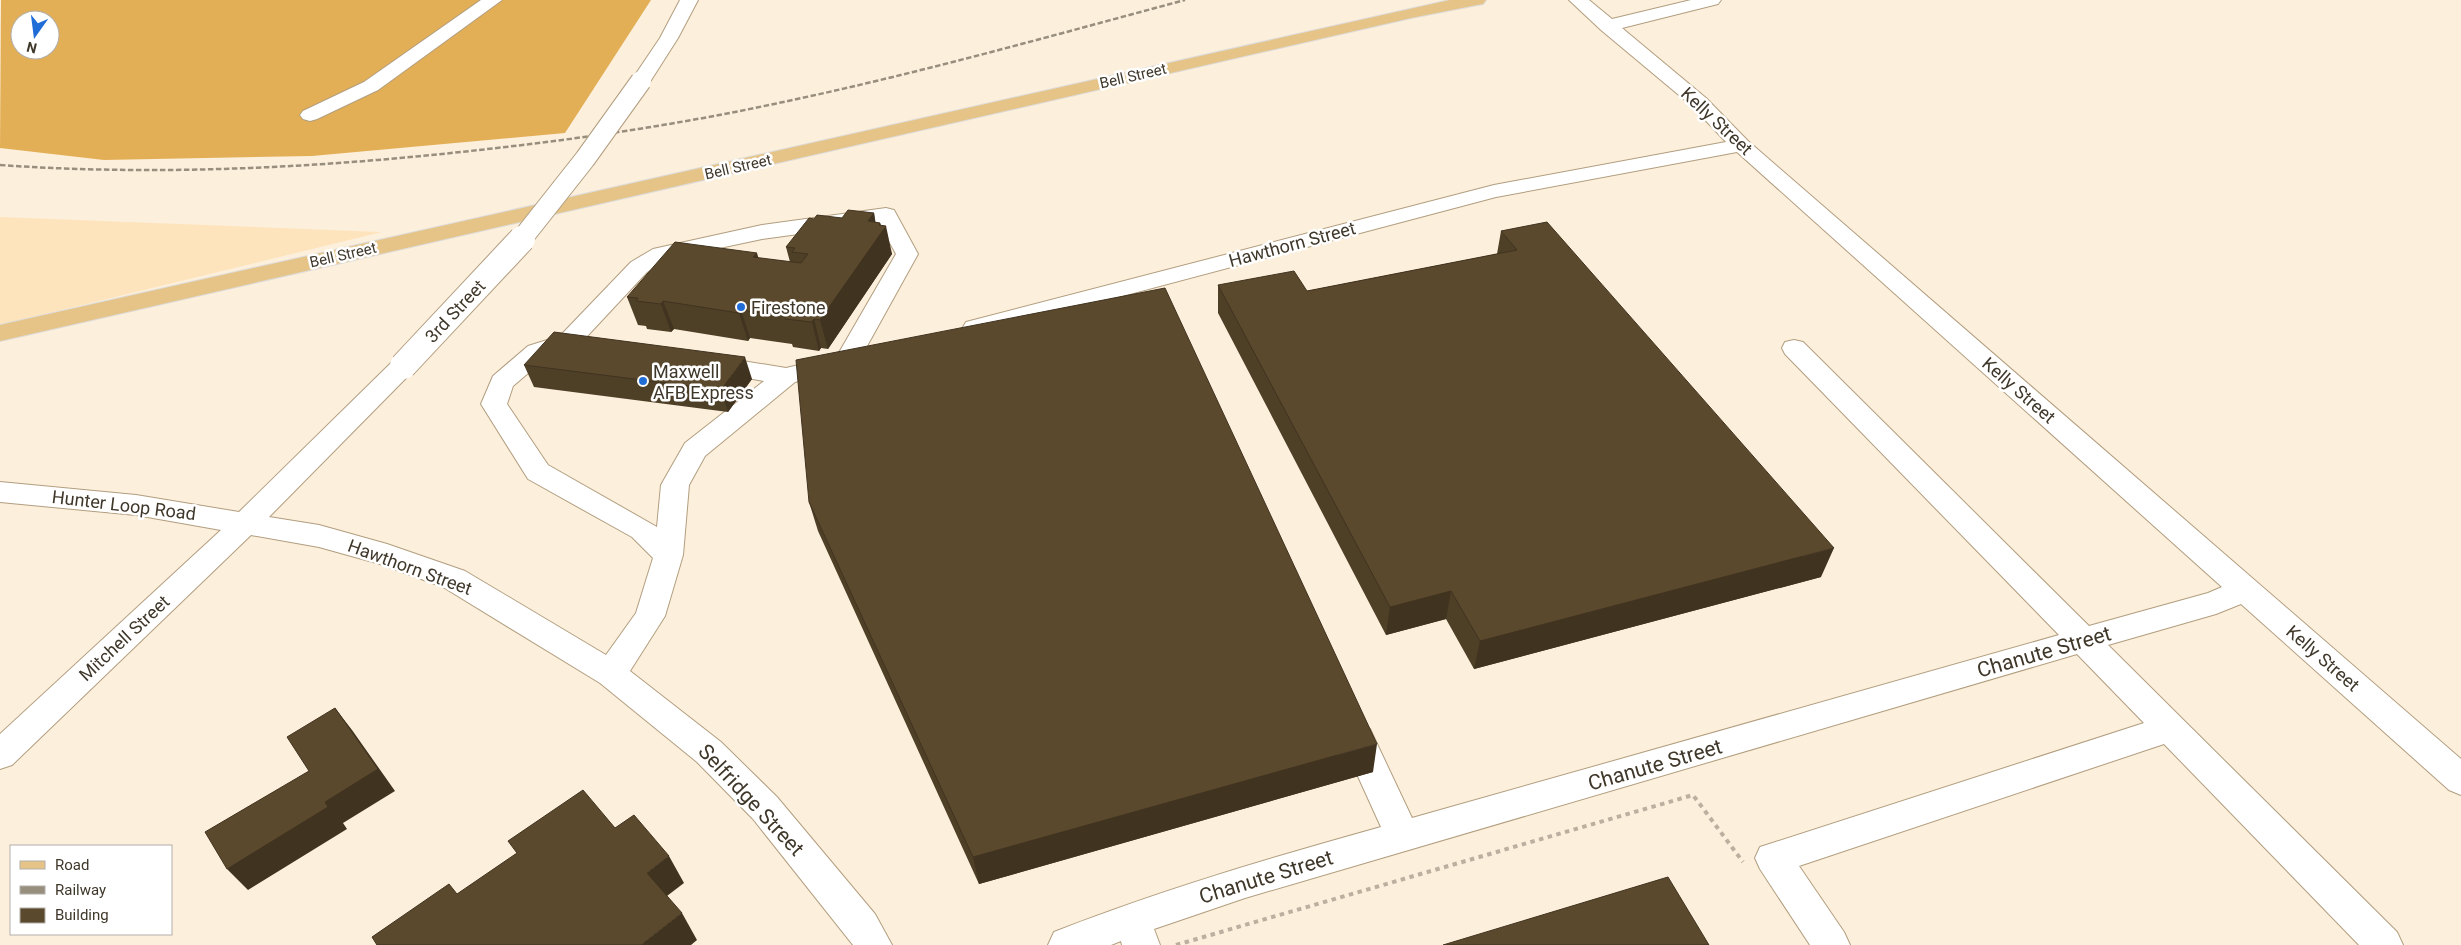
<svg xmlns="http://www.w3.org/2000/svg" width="2461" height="945" font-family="Roboto,sans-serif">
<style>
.built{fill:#fee4bc}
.forest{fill:#e3af56;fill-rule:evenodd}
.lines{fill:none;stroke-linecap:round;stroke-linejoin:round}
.minor-casing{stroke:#b29e7f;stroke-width:2}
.major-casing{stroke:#dcdbd9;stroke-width:2}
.path{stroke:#bbb09f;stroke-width:4;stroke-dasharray:4.5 4.5;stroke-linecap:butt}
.minor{fill:#fff;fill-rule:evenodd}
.major{fill:#e6c488;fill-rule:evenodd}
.rail{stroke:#988e7e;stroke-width:2.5;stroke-dasharray:5.5 2.5;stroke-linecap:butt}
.minor-bridge-far1-casing{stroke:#b29e7f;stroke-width:22;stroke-linecap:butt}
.minor-bridge-casing{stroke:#b29e7f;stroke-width:28;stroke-linecap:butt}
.minor-bridge-far1{stroke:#fff;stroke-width:20}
.minor-bridge{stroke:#fff;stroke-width:26}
.wall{fill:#4e3f27}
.shaded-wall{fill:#403320}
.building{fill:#5b492d;stroke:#403320}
.poi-dot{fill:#216dd8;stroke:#fff;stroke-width:2}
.labels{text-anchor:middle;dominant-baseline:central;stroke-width:5;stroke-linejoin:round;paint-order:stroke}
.far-street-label{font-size:15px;fill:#3f372a;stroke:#fff}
.street-label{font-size:18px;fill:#3f372a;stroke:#fff}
.poi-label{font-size:18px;fill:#3f372a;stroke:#fff;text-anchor:start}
.near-street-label{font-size:21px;fill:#3f372a;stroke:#fff}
</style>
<rect width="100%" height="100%" fill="#fcefdc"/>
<!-- built -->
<path class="built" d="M0 217 382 232 0 325Z"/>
<!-- forest -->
<path class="forest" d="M1 0H651L565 133 312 156 104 160 0 148ZM20 20H50V50H20Z"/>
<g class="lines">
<defs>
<path id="minor" d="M481 0H502L378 90 317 119 310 121 303 119 300 115 303 111 364 82Z
M680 0H698L678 38 648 85H634L631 81 660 38Z
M1569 0H1589L1612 19 1691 0H1721L1718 4 1622 28 1706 98 1748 141 2461 759V795L2449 790 2241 604 2216 614 2108 645 2397 932 2403 945H2359L2164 744 1799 866 1844 932 1850 945H1810L1760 869 1755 858 1760 847 2144 723 2077 654 1245 898 1154 929 1160 945H1122L1121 941 1111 945H1048L1054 932C1161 890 1270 858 1381 827L1341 739 1346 729 1358 725 1370 729 1412 818 2059 635 1785 354 1782 348 1785 342 1794 340 1803 342 2089 626 2208 593 2222 587 1737 152 1496 197 975 335 966 332 963 327 966 322 1494 185 1726 142 1692 106 1601 30Z
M886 208 894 210 918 254 856 366 795 382 705 456 689 485 683 555 665 616 630 671 721 742 777 797 875 914 892 945H853L753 819 697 762 600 683 443 587 380 564 319 547 251 535 12 765 0 769V734L221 530 136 515 0 502V482L136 495 239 512 394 360 403 358 412 360 416 366 412 372 269 517 319 525 387 544 465 571 606 655 636 613 653 558 632 537 528 479 481 404 493 376 528 346 560 336 631 262 653 249 762 225ZM879 223 896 254 837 356 786 368 712 356 703 358 699 364 703 370 764 381 685 443 661 485 657 527 548 465 507 404 513 386 546 358 578 346 647 272 668 259 762 239Z"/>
<path id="major" d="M1450 0H1486L1483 4 1477 5 1411 18 0 341V325Z"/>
</defs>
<!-- minor casing -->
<use href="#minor" class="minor-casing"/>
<!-- major casing -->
<use href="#major" class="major-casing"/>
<!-- path -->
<path class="path" d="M1176 945 1693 795 1743 862"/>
<!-- minor -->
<use href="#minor" class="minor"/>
<!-- major -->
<use href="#major" class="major"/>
<!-- rail -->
<path class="rail" d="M0 165C157 176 314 168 470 151 571 140 670 126 769 105 909 76 1047 37 1185 0"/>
<defs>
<path id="minor-bridge-far1" d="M521 240 585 159 641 81"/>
<path id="minor-bridge" d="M403 366 522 239"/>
</defs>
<!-- minor-bridge-far1 casing -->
<use href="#minor-bridge-far1" class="minor-bridge-far1-casing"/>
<!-- minor-bridge casing -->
<use href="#minor-bridge" class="minor-bridge-casing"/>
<!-- minor-bridge-far1 -->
<use href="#minor-bridge-far1" class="minor-bridge-far1"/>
<!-- minor-bridge -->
<use href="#minor-bridge" class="minor-bridge"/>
</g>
<!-- wall -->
<path class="wall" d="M874 213 875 222 880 223 892 254 828 349 821 348 819 351 793 347 792 344 750 338 748 341 674 329 671 332 647 329 646 326 638 325 627 297 758 258 790 262 786 247 814 219 842 218Z
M1501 231 1821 577 1474 669 1446 619 1386 635 1218 313V285L1307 291 1497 254Z
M524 365 752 379 728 412 534 387Z
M809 502 1373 772 979 884 818 531Z"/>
<!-- shaded-wall -->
<path class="shaded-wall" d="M874 213 878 237 879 225 880 223 882 231 886 226 892 254 828 349 820 320 868 221Z
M757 253 765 280 753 257Z
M663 301 674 329 671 332 661 304Z
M741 310 750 338 748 341 739 313Z
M814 319 821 348 819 351 812 322Z
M745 357 752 379 728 412 721 390Z
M1834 548 1821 577 1474 669 1480 641Z
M1451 591 1446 619 1386 635 1390 607Z
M335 708 352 730 395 791 343 823 347 829 248 890 227 869 325 802Z
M1377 744 1373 772 979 884 973 857Z
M669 856 684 883 663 899 647 873Z
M682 913 697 940 691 945H641Z"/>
<!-- building -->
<path class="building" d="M848 210 874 213 868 221 880 223 879 225 886 226 820 320 814 319 812 322 785 319 787 316 741 310 739 313 663 301 661 304 636 301 638 298 627 297 675 242 757 253 753 257 801 263 808 254 792 252 795 248 786 247 809 218 814 219 817 215 842 218Z
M1547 222 1834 548 1480 641 1451 591 1390 607 1218 285 1294 271 1307 291 1517 250 1501 231Z
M1165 288 1377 744 973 857 809 502 796 360Z
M554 332 745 357 721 390 524 365Z
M335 708 378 769 325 802 328 807 227 869 205 832 309 771 287 737Z
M583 790 615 828 634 815 669 856 647 873 682 913 641 945H377L372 937 449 884 457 894 517 853 508 841Z
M1668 877 1709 945H1443Z"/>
<!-- markers -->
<g class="poi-dot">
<circle cx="741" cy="307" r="5"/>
<circle cx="643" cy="381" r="5"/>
</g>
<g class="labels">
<!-- far-street labels -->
<g class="far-street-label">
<text transform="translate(1133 76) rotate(-13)">Bell Street</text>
<text transform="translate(738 167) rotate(-13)">Bell Street</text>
<text transform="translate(343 255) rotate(-13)">Bell Street</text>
</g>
<!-- street labels -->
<g class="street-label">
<text transform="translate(1717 121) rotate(43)">Kelly Street</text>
<text transform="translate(1292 244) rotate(-15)">Hawthorn Street</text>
<text transform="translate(455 311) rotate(-47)">3rd Street</text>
<text transform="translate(2019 390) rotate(41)">Kelly Street</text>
<text transform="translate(124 505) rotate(7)">Hunter Loop Road</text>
<text transform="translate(410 567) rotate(20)">Hawthorn Street</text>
<text transform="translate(124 638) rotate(-43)">Mitchell Street</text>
<text transform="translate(2323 658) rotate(41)">Kelly Street</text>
</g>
<!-- poi labels -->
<g class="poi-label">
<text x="751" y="307">Firestone</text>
<text x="653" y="371">Maxwell<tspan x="653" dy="21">AFB Express</tspan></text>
</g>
<!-- near-street labels -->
<g class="near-street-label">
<text transform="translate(2044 652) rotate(-16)">Chanute Street</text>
<text transform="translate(1655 765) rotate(-16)">Chanute Street</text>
<text transform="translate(751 800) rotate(47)">Selfridge Street</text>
<text transform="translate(1266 877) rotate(-17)">Chanute Street</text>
</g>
</g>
<!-- legend -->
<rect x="10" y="845" width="162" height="90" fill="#ffffff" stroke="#b2afaa"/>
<rect x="20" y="861" width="25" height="8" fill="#e6c488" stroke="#b2afaa"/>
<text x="55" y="870" font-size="15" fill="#3f372a">Road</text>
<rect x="20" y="886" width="25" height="8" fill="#988e7e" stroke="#b2afaa"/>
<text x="55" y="895" font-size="15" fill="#3f372a">Railway</text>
<rect x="20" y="908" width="25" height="15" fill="#5b492d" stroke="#b2afaa"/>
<text x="55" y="920" font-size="15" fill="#3f372a">Building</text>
<!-- north arrow -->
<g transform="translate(35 35) rotate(194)"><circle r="24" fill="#ffffff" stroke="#b2afaa"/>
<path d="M0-4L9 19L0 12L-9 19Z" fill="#216dd8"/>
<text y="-8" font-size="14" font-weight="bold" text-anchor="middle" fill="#3f372a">N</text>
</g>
</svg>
